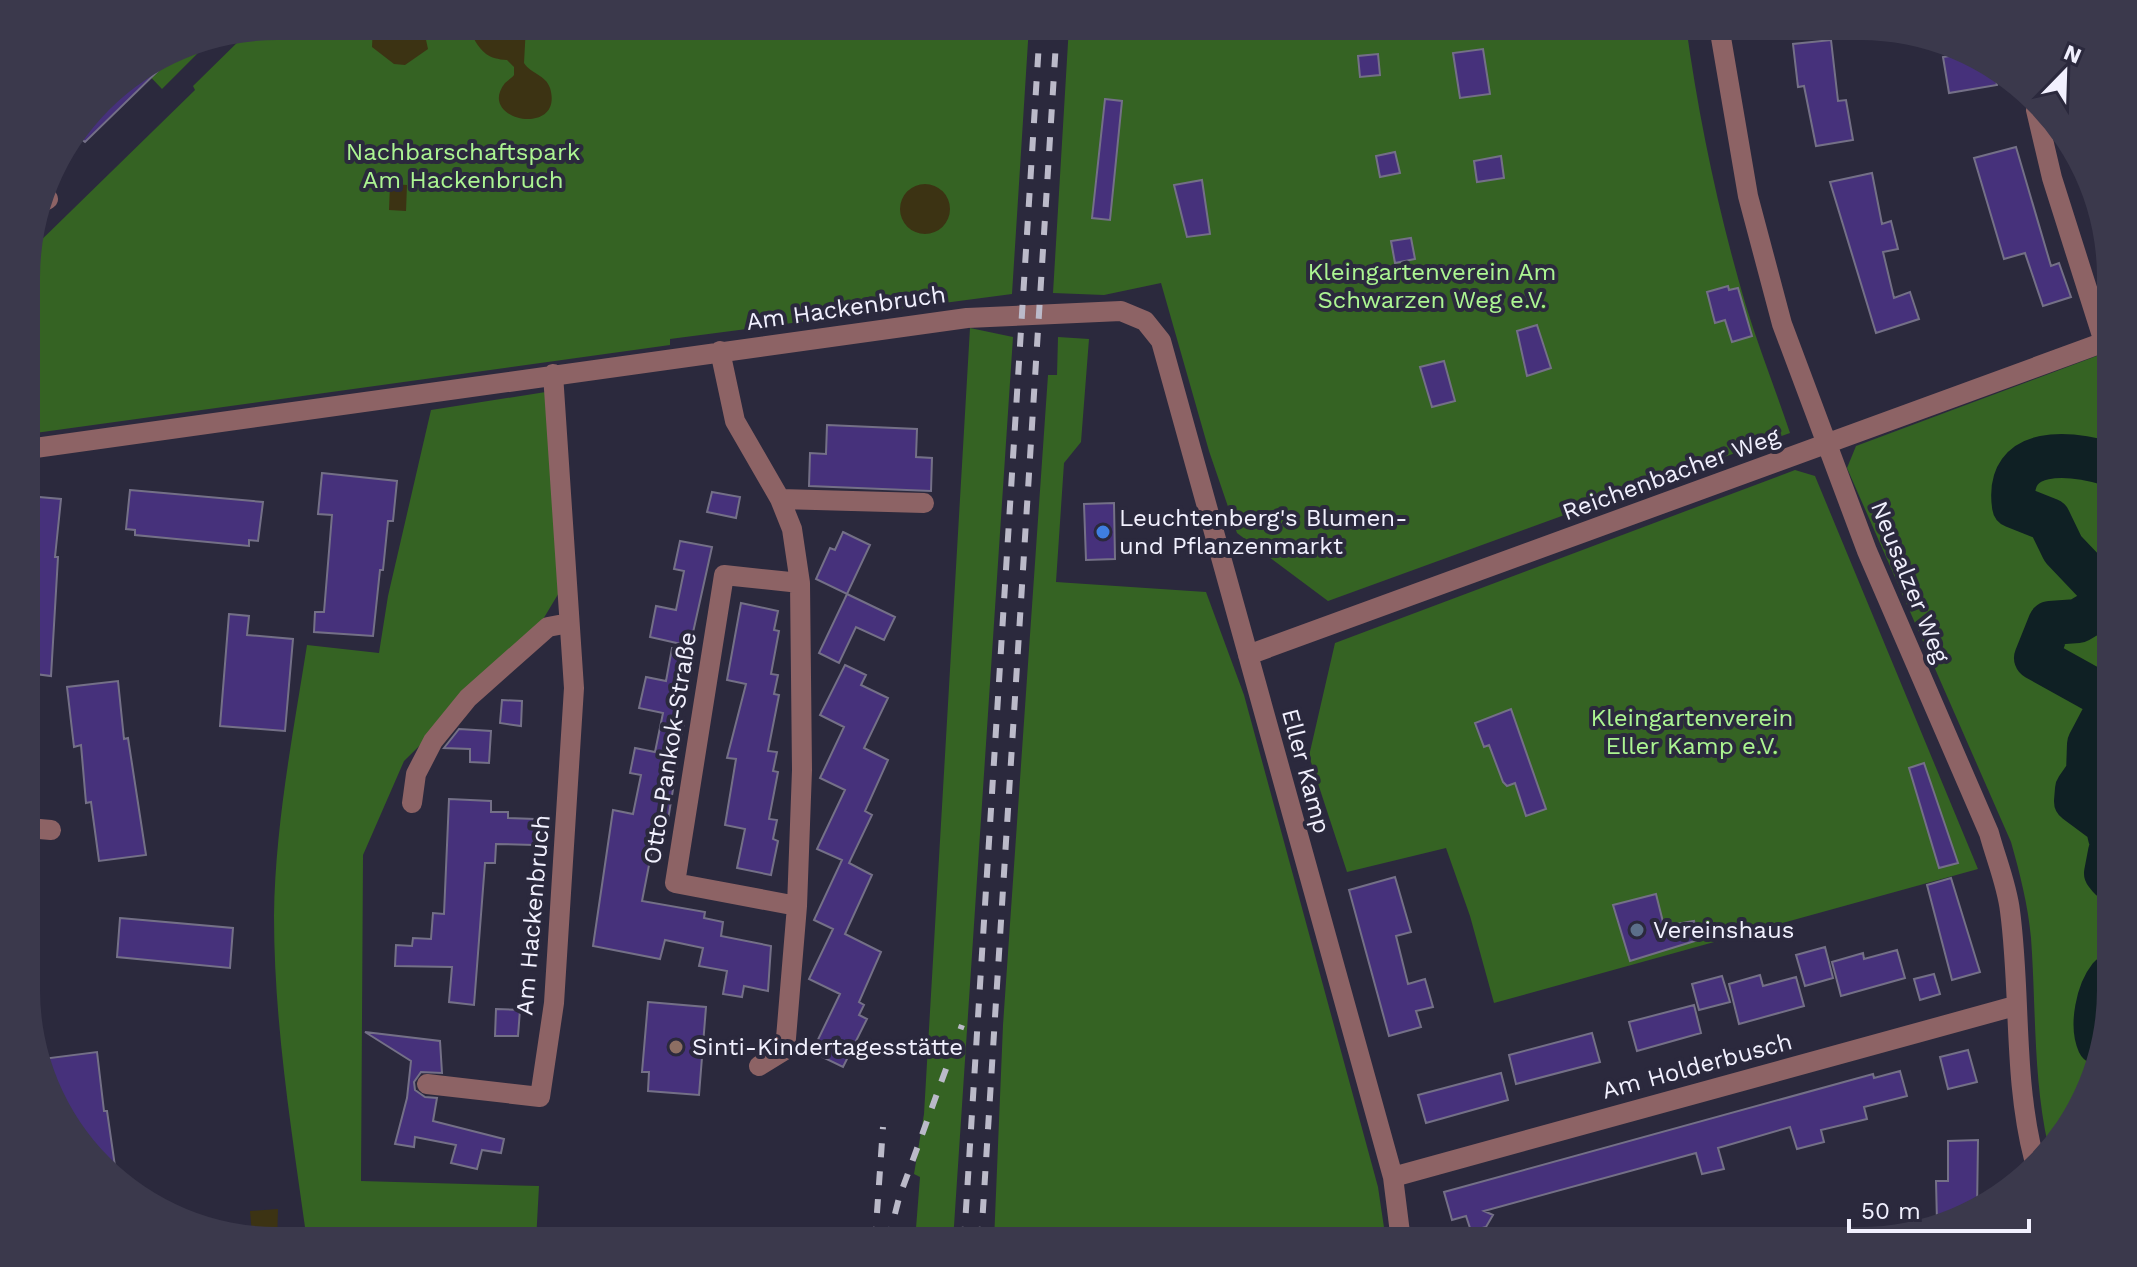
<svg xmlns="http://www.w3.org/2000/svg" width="2137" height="1267" font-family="'Work Sans',sans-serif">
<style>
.green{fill:#356323}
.sand{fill:#3c3313}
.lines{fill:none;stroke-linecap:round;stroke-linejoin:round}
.river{stroke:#0f2024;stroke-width:44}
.building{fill:#46317b;stroke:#747087;stroke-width:2}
.minor{stroke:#8d6365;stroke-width:20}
.rail{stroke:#bbbac9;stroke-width:6;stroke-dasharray:14 14;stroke-linecap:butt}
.shop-dot{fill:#3f7fe0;stroke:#2b293d;stroke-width:3}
.service-dot{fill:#5c6f8a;stroke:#2b293d;stroke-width:3}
.education-dot{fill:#8d6e63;stroke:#2b293d;stroke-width:3}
.labels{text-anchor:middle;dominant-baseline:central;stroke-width:8;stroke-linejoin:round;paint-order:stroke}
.park-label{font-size:24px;fill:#acf592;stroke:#2b293d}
.street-label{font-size:24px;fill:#f1f0fe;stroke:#2b293d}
.poi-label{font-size:24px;fill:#f1f0fe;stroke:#2b293d;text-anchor:start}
</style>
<rect width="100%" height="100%" fill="#2b293d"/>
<!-- green -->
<path class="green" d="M277 26H1029L1012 294 670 339V345L28 434V253L195 90 193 86 248 32Z
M1069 26H1686C1699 120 1719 215 1746 306 1759 348 1776 391 1790 433L1328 601 1237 533 1209 451 1161 283 1104 295 1053 293Z
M197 42 203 48 162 89 143 69 182 45Z
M970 328 1013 337 953 1241H915L920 1177 914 1174 924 1114Z
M1058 337 1089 339 1081 442 1064 463 1056 582 1206 592 1244 695 1378 1187 1386 1241H994L1003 1025 1048 375H1057Z
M2110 351V1006L2077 1116 2048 1145C2033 1077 2036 1006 2031 938 2028 905 2020 874 2011 842L1847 468 1856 446Z
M552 391 563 586 536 631 404 761 363 855 361 1181 539 1186 536 1241H307C292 1133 274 1025 274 916 275 826 293 734 307 645L379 653 388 596 431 410Z
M1795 470 1815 476 1978 869 1494 1003 1470 916 1446 848 1347 872 1309 756 1335 643Z"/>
<!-- sand -->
<path class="sand" d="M373 26H423L428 49 405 65 394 64 372 47Z
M477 26H526L524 63C531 74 546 75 550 88 565 138 475 121 505 83 508 80 512 78 514 75V67L507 60C489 59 481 53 472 35Z
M900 209a25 25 0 1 1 50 0a25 25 0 1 1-50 0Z
M390 184 407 185 406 211 389 210Z
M278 1209 277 1241 252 1234 250 1211Z"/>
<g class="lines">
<!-- river -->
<path class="river" d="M2110 464C2072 453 2005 444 2014 506L2049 520 2063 549 2102 590 2100 608 2078 621 2050 623 2036 658 2099 693 2108 708 2089 744 2088 773 2077 789 2076 801 2107 824 2110 837
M2110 852 2106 873 2110 878
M2099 1043C2091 1025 2098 992 2110 977"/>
</g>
<!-- building -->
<path class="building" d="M1831 40 1838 101 1846 100 1853 140 1816 146 1804 86 1798 87 1793 44Z
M1483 49 1490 94 1460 98 1453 53Z
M1378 54 1380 75 1360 77 1358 56Z
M1963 54 1986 60 1994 68 1997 85 1949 93 1943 57Z
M157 60 162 67 85 142 76 135 111 89Z
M1105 99 1122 101 1110 220 1092 218Z
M2016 147 2051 266 2059 263 2071 297 2043 306 2025 253 2004 259 1974 158Z
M1395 152 1400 173 1380 177 1376 156Z
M1501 156 1504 178 1477 182 1474 161Z
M1872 173 1882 224 1891 221 1898 249 1883 252 1894 298 1910 292 1919 319 1876 333 1830 182Z
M1202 180 1210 234 1187 237 1174 185Z
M1411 238 1415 259 1395 263 1391 241Z
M1728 286 1729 290 1738 288 1752 336 1732 342 1725 320 1715 323 1707 292Z
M1537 325 1551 368 1527 376 1517 331Z
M1444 361 1455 401 1432 407 1420 367Z
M827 425 917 429 916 457 932 458 931 491 809 486 810 453 826 454Z
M322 473 397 481 393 521H388L383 570H380L373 636 314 632 315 612H324L332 515 318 514Z
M130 490 263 502 258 541 249 540V546L135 535V530L126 529Z
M712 492 740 497 736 518 707 512Z
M28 496 61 499 55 557H58L51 676 28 673Z
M1114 503 1115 559 1086 560 1084 504Z
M843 532 870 545 847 594 816 579 830 548 835 550Z
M680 541 712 547 690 646 650 637 656 606 676 610 684 571 674 569Z
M847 594 895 617 884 640 856 627 839 663 819 653Z
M741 603 778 611 774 630 779 631 771 674 778 675 774 694 779 695 768 751 777 752 773 771 778 772 769 819 777 820 773 839 778 841 771 875 737 868 745 829 725 825 736 759 727 758 746 684 727 680Z
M229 614 249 616 247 635 293 639 285 731 220 726Z
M672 648 695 651 679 721 684 722 668 820 658 819 642 901 705 912 704 918 723 922 721 936 771 946 768 991 744 986 742 997 723 994 727 971 699 966 703 948 665 940 660 959 593 946 613 810 633 814 641 775 630 773 635 748 655 752 663 713 639 708 646 677 666 681Z
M845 665 866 675 861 685 888 698 864 748 888 760 865 811 872 815 849 863 872 875 845 934 881 952 859 1002 864 1005 859 1015 867 1019 843 1067 812 1052 840 994 809 979 833 929 814 920 842 860 817 849 845 790 820 778 844 727 820 715Z
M118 681 124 739 128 738 146 855 99 861 91 802 86 803 81 745 74 747 67 687Z
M502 700 522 701 521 726 500 723Z
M1511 709 1546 809 1526 816 1515 783 1507 786 1503 782 1489 745 1484 747 1475 723Z
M459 729 491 731 489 763 470 762V749L444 748Z
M1924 763 1958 863 1939 868 1909 768Z
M449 799 491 801V812H508V818L535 819 534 845 496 844 495 863H485L474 1005 449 1002 452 967 395 966 396 945 412 946 413 938 431 939 433 913 444 914Z
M1395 877 1411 932 1396 936 1408 984 1425 979 1433 1007 1416 1011 1421 1027 1389 1036 1349 890Z
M1951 878 1980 972 1952 980 1927 885Z
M1656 894 1663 922 1670 920 1671 925 1694 921 1698 940 1630 961 1613 905Z
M120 918 233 928 230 968 117 957Z
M1825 947 1833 978 1805 986 1796 955Z
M1897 950 1905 978 1841 996 1832 962 1863 953 1864 959Z
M1934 974 1940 994 1920 1000 1914 979Z
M1760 975 1763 986 1796 977 1804 1006 1739 1024 1729 984Z
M1722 976 1730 1002 1699 1010 1692 984Z
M648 1002 706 1007 699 1095 648 1091 649 1072H642Z
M1694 1005 1701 1033 1637 1051 1629 1022Z
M496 1009 520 1010 518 1036H495Z
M365 1032 440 1041 442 1073 421 1072 414 1082 415 1090 425 1097 437 1098 433 1121 504 1139 501 1153 482 1150 477 1169 451 1163 456 1145 415 1137 414 1147 395 1144 407 1098 411 1061Z
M1592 1033 1600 1062 1516 1084 1509 1055Z
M1968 1050 1977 1082 1948 1089 1940 1057Z
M97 1052 104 1111H107L116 1173 68 1129 42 1059Z
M1900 1071 1907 1096 1864 1107 1867 1119 1821 1130 1824 1142 1797 1149 1790 1127 1718 1148 1724 1169 1702 1174 1696 1153 1484 1211 1493 1215 1486 1227 1471 1231 1466 1216 1452 1220 1444 1192 1873 1074 1874 1078Z
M1501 1073 1508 1100 1426 1123 1418 1095Z
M1978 1140 1977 1210 1937 1222 1936 1181H1948V1141Z"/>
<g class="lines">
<!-- minor -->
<path class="minor" d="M1719 26 1748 196 1782 324 1867 551 1989 833C1996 859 2007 885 2010 911 2021 993 2013 1078 2034 1159
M2036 110 2052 178 2104 342
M41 203 48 199 43 195
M720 351 735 421 780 499 792 529 800 583 802 770 797 906 785 1050 759 1066
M28 449 967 318 1121 311 1145 321 1161 341 1393 1177 1401 1241
M780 499 924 503
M1248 655 2110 340
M412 803 416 774 433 741 468 698 548 627 569 623
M28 828 51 830
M797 906 675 883 724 575 800 583
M427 1084 540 1097 554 1003 574 688 553 374
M1393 1177 2015 1006"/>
<!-- rail -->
<path class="rail" d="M875 1241 883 1127
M888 1241 899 1198 962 1025
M964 1241 1040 26
M981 1241 1057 26"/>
</g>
<!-- markers -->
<circle class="shop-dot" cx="1103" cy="532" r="8"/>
<circle class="service-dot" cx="1637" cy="930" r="8"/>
<circle class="education-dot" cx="676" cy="1047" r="8"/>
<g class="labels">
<!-- park labels -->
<g class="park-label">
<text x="463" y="152">Nachbarschaftspark<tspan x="463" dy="28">Am Hackenbruch</tspan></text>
<text x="1432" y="272">Kleingartenverein Am<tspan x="1432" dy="28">Schwarzen Weg e.V.</tspan></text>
<text x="1692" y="718">Kleingartenverein<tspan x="1692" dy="28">Eller Kamp e.V.</tspan></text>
</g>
<!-- street labels -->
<g class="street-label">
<text transform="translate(846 308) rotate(-8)">Am Hackenbruch</text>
<text transform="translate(1671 474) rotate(-20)">Reichenbacher Weg</text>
<text transform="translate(1910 582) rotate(68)">Neusalzer Weg</text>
<text transform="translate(670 748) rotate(-81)">Otto-Pankok-Straße</text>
<text transform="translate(1306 771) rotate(75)">Eller Kamp</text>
<text transform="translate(533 915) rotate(-85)">Am Hackenbruch</text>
<text transform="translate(1697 1066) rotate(-15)">Am Holderbusch</text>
</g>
<!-- poi labels -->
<g class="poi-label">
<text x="1119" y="518">Leuchtenberg's Blumen-<tspan x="1119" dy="28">und Pflanzenmarkt</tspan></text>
<text x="1653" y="930">Vereinshaus</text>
<text x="692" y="1047">Sinti-Kindertagesstätte</text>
</g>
</g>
<!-- crop -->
<path d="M0 0H2137V1267H0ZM277 40H1860A237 237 0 0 1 2097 277V990A237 237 0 0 1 1860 1227H277A237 237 0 0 1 40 990V277A237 237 0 0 1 277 40Z" fill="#3b394c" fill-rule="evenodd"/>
<!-- north arrow -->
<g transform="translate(2065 72) rotate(23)" stroke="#2b293d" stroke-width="6" paint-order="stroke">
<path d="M0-6L14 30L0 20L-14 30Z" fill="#f1f0fe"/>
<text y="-12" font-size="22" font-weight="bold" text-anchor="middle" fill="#f1f0fe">N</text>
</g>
<!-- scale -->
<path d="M1849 1219v12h180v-12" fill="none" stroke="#f1f0fe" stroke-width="4"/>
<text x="1861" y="1219" font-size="24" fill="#f1f0fe" stroke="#2b293d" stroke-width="6" paint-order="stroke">50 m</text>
</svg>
